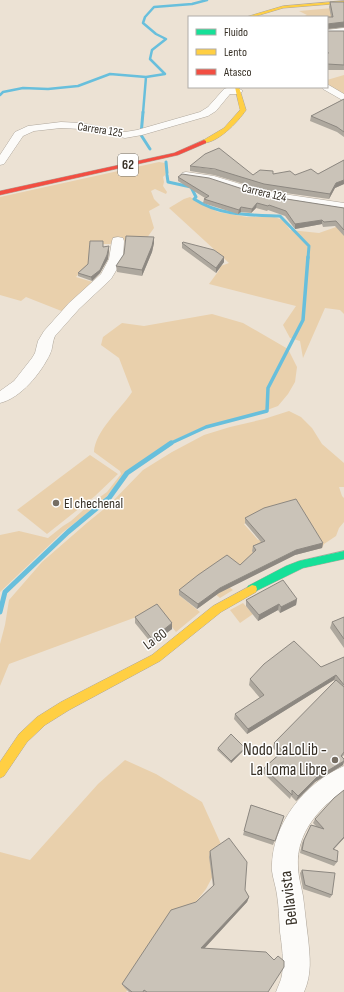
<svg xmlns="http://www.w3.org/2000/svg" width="344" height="992" font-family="'Sofia Sans Condensed',sans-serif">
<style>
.green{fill:#e9d0ac}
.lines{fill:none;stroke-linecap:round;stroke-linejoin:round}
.stream-far3{stroke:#68bfdc;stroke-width:2.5}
.stream-far2{stroke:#68bfdc;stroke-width:3}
.stream-far1{stroke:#68bfdc;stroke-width:3.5}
.stream{stroke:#68bfdc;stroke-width:5}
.street-casing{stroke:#afa79c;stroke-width:1}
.fast-casing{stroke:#afa79c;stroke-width:1}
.slow-casing{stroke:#afa79c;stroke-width:1}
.jam-casing{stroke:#afa79c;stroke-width:1}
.street{fill:#fcfbf9;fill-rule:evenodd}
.fast{fill:#16e098;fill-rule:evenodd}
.slow{fill:#ffcf43;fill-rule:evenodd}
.jam{fill:#f24e42;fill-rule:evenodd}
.wall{fill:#aea89e}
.shaded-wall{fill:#8d8881}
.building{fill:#cac3b8;stroke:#8d8881}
.poi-dot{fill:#766e63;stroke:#fff;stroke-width:1.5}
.labels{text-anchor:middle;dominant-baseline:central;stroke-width:3;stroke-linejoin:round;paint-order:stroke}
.far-street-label{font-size:12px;fill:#373026;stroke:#fff}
.shield{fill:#fff;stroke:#736e67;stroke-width:1}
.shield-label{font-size:13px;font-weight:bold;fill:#373026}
.poi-label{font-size:14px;fill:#373026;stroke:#fff;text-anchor:start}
.street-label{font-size:14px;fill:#373026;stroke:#fff}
.near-poi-label{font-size:17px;fill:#373026;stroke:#fff;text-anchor:end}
.near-street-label{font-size:17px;fill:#373026;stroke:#fff}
</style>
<rect width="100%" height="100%" fill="#ece2d4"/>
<!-- green -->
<path class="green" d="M344 7 327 21V17H302L307 15 299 11Z
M344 75V95L327 85V80Z
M159 162 165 163 166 174 163 177 164 182 163 186 167 192 166 194 155 189 151 191 154 199 160 205 149 211 154 228 144 242 116 240 111 244H89V252L95 257 76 277 96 283 64 312 26 297 21 301 0 295V197Z
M190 197 218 212 247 217H274L283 220 290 230 319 233 336 227 334 221 344 219V314L340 310 325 308 303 358 300 341 290 338 283 325 296 306 209 284 220 269 218 267 229 263 169 208 184 199Z
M212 314 243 323 288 349 297 367 295 382 288 394 278 406 267 410 205 426 170 442 154 452 126 473 102 502 63 532 0 592V535L19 531 48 538 63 526 71 521 90 504 107 492 121 474 120 471 94 452C95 431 120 410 132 392L119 358 101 345 103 337 122 323 144 326Z
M289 411 301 417 312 428 322 444 344 463V487H339L342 496 344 498V522L339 528 336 536 324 544 322 548 296 505 266 512 244 524 258 540 279 529 262 546 252 551 260 562 239 570 210 572 233 590 220 598 198 580 179 595 200 612 176 632 158 609 9 664 0 686V644L5 625 9 600 42 562 88 522 109 505 143 470 172 452 204 435 230 427 264 419Z
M90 455 118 474 95 496 47 534 17 510Z
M243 603 253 614 240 623 230 610Z
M125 760 156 774 202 802 225 853 206 889 154 955 126 992H0V852L30 860 98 784Z"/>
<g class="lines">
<!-- stream-far3 -->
<path class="stream-far3" d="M0 95 3 92 23 88 48 89 78 86 110 74 146 77 165 74 150 59 152 50 166 39 156 34 143 23 145 17 154 7 192 4 207 0
M143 113 146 77"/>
<!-- stream-far2 -->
<path class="stream-far2" d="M143 112 141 135 150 149
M166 162 167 173
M167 175 168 182 191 187 196 197 194 199C220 216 250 215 280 216L309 246 308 258"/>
<!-- stream-far1 -->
<path class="stream-far1" d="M169 444 206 427 267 411 268 388 303 320 308 257"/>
<!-- stream -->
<path class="stream" d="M0 612 5 592 68 532 109 498 127 473 171 443"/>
<defs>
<path id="street" d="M344 28V34H327V30Z
M327 84 344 94V101L323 89 321 87H327Z
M227 88H238L243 91 238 94H230L216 111 208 116 142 135 125 138 81 129 61 128 34 131 23 136 4 164 0 165V155L15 132 28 126 61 122 81 123 125 132 137 130 200 112 208 107 224 89Z
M186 172 214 176 263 191 344 203V211L261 198 209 181 182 177 180 175 182 173Z
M118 237 123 238 124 241 123 259 111 279 79 309 55 336C52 342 53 348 50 354 41 373 21 398 0 403V391L14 381 32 358 35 353 38 341 44 331 69 303 101 274 109 259 112 241 113 238Z
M344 766V791C319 807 296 834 298 866 298 876 301 885 303 896 305 910 306 924 308 938 310 957 312 974 304 992H276C278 986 281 981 282 975 284 961 282 946 280 932 279 920 279 907 277 895 276 887 273 879 272 871 270 826 304 783 344 766Z"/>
<path id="fast" d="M344 551V559L303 568 252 593 248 592 247 589 248 586 286 566 299 561Z"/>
<path id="slow" d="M344 1V3L283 8 253 17H246L283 6Z
M235 87H239L246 110C238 122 217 144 202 143V141L224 128 240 110Z
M252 585 256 586 257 589 256 592 221 612 160 661 69 710 45 725 27 742 4 776 0 778V762L19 734 37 717 61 702 152 655 213 606Z"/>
<path id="jam" d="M204 140 206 141V143L178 155 0 195V191L174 153Z"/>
</defs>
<!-- street casing -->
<use href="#street" class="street-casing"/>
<!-- fast casing -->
<use href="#fast" class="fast-casing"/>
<!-- slow casing -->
<use href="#slow" class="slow-casing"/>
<!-- jam casing -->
<use href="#jam" class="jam-casing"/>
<!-- street -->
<use href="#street" class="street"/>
<!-- fast -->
<use href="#fast" class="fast"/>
<!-- slow -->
<use href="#slow" class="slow"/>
<!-- jam -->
<use href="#jam" class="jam"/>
</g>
<!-- wall -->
<path class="wall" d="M330 2H344V27L327 29 331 17 329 7Z
M327 30 328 31H344V70H327Z
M344 99V137L337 132 310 121 311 116Z
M344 160V184L335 188 329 199 263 190 214 175 190 171V166L253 175 273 174 295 175 318 174Z
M178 177 261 195 344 208V236L335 226 323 227 322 224 295 229 285 216 268 210 267 211 256 208 251 213 241 212 238 214 203 203 204 199 205 198 178 181Z
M154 237V243L152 252 142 276 117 272 116 266Z
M182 243 224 257V262L216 273 182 248Z
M103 247 109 250 108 259 100 273 92 281 78 276V273L88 264Z
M245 518 323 543 322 548 295 555 219 593 197 609 179 595V590L240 565 253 553 252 551 253 546 261 542 245 523Z
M297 599 296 605 280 613 278 610 258 621 246 606V600Z
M135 617 172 629 152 644 135 623Z
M344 617V648L330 628 332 622Z
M344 657V755L342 757 344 759V762L343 765 315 782 296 801 291 796 290 799 263 773 264 768 279 754 273 748 274 743 335 682 334 680 247 734 234 719 235 714 260 698 249 685 250 679 321 667Z
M218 748 244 750 231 763 217 750Z
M344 790V838L334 849 337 862 334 866 300 853 302 843 311 825 316 826 313 823 315 819Z
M251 805 284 816 273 845 243 835Z
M210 851 245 890 249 897 247 902 204 949 268 992H129L124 987 122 984 196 902 213 886 209 857Z
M302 870 332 895 330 898 303 889 300 873Z"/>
<!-- shaded-wall -->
<path class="shaded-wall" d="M344 22V27L327 29V24Z
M344 180V184L335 188 329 199 330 194 336 183Z
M257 203 256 208 251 213 252 209Z
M241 207V212L238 214 239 210Z
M322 220V224L295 229V224Z
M154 237V243L152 252 142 276V270Z
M109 246V250L108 259 100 273 92 281 91 277Z
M224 257V262L216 273V268Z
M323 543 322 548 295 555 219 593 197 609 198 604 220 588 296 550Z
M297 599 296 605 280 613 281 607Z
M279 604 278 610 258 621 259 615Z
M172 623V629L152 644V639Z
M336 675 334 680 247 734 248 729Z
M245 748 244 750 231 763V761Z
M344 761 343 765 315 782 296 801 298 796 317 777Z
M344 837V838L331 852 333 849Z
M249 897 247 902 200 953 201 948Z"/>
<!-- building -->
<path class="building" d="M330 2H344V22L327 24V17H333Z
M327 30 328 31H344V65L327 64V53H329L327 52Z
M344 99V132L337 127 311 116Z
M219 148 253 175 260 170 273 171V174L290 171 295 175 311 169 318 174 344 160V180L336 183 330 194 264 184 215 169 190 166 205 154Z
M182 174 209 178 261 195 344 208V230L336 221 324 222 322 220 295 224 286 211 269 205 268 206 257 203 252 209 241 207 239 210 204 199 209 196 178 177Z
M126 236 154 237 152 246 142 270 116 266 124 254Z
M90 241H103V247L109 246 107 255 100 270 91 277 78 273 88 264Z
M183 242 214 250 224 257 216 268 182 243Z
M296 499 323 543 296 550 220 588 198 604 179 590 198 575 227 555 240 565 256 550 253 546 265 541 245 518 264 508Z
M283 580 297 599 281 607 279 604 259 615 246 600Z
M157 604 172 623 152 639 135 617Z
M344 617V639L332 622Z
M294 641 321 667 344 657V685L336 675 248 729 235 714 264 695 250 679 264 664Z
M336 680 344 687V752L341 756 344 759V761L317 777 298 796 292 790V795L264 768 283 751 274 743Z
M231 734 245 748 231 761 218 748Z
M344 790V837L333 849 338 851 337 862 302 850 304 840 311 825 324 829 315 819 334 798Z
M251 805 284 816 275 841 244 831Z
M229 838 247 862 245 890 249 897 201 948 266 952 274 960 278 956 284 961V967L268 992H147L144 990 143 992H132L122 984 171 910 196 902 214 885 210 851Z
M302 870 335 873 332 895 305 885Z"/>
<!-- markers -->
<g class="poi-dot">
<circle cx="56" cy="503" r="4"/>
<circle cx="335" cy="760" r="4"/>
</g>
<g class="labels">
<!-- far-street labels -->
<g class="far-street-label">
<text transform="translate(100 130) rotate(9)">Carrera 125</text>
<text transform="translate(264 193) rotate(13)">Carrera 124</text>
</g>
<!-- shield labels -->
<rect class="shield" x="118" y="154" width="20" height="22" rx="3"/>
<g class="shield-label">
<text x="128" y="165">62</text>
</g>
<!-- poi labels -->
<g class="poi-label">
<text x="64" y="503">El chechenal</text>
</g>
<!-- street labels -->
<g class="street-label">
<text transform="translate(155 639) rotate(-36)">La 80</text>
</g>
<!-- near-poi labels -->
<g class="near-poi-label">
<text x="327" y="750">Nodo LaLoLib -<tspan x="327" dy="20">La Loma Libre</tspan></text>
</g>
<!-- near-street labels -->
<g class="near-street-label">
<text transform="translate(289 898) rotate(-97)">Bellavista</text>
</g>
</g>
<!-- legend -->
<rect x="188" y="16" width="140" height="72" fill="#ffffff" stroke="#afaca8"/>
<rect x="196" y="29" width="20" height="6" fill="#16e098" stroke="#afaca8"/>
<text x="224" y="36" font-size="12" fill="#373026">Fluido</text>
<rect x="196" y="49" width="20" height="6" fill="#ffcf43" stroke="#afaca8"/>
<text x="224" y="56" font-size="12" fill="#373026">Lento</text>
<rect x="196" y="69" width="20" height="6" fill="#f24e42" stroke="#afaca8"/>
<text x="224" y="76" font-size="12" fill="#373026">Atasco</text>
</svg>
